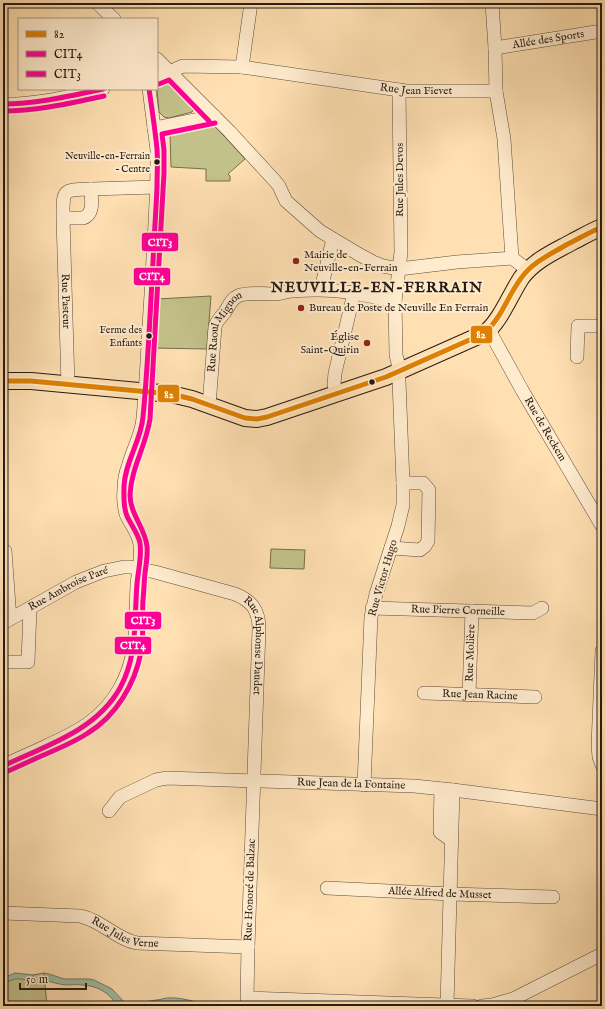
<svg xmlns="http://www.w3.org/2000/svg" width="605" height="1009" font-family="'IM FELL English',serif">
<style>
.green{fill:#c3c18a;stroke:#746e4e}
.water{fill:#a1bea7;stroke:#707c6c}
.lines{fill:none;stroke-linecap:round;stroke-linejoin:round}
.shore{stroke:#646c5d;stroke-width:1}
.minor-casing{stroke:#5c4c3b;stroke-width:14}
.major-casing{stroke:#261a13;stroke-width:18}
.minor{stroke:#ffebcd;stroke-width:13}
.major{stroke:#ffe0b2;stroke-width:16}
.bus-1-casing{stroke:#ffebcd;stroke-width:8}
.bus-2-casing{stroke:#ffebcd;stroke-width:8}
.bus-3-casing{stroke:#ffebcd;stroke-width:8}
.bus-1{stroke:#de8003;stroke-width:5}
.bus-2{stroke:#ff0096;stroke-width:5}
.bus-3{stroke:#ff0096;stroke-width:5}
.bus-dot{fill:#261a13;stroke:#ffebcd;stroke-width:1.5}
.poi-dot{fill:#8f2418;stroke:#ffebcd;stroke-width:1.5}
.labels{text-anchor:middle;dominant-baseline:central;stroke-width:4;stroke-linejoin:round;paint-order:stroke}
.bus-label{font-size:10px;fill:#261a13;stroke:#ffebcd;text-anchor:end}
.street-label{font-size:11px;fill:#261a13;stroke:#ffebcd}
.poi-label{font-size:11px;fill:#261a13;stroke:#ffebcd;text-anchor:start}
.district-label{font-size:15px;font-weight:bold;letter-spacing:1px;fill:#261a13;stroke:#ffebcd}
.line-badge{stroke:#ffebcd;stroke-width:1.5}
.badge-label{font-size:11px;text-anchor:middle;font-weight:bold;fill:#fff}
</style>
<rect width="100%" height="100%" fill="#ffe0b2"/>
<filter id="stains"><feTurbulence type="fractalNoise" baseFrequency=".005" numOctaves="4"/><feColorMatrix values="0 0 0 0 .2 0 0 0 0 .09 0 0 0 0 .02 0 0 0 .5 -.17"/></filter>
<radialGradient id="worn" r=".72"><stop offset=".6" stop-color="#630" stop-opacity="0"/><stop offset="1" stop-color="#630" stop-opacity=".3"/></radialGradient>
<!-- green -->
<path class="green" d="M167 83H171L194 105V108L192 112 169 118 164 117 159 112 157 89 159 84Z
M209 123 214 125 245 159 228 174 230 176V181H206V169L171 167 170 133Z
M211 296 207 349 154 348 157 299Z
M271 549 305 550 304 569 270 568Z
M44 973 47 1006H3V984C8 982 13 978 19 978 24 979 28 981 33 981V975Z"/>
<!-- water -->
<path class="water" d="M15 973 33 975V981C28 981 24 979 19 979 14 978 8 982 3 984V978Z
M44 973 49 974 64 979H89L94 980 112 989 125 1003C135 1003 146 1002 156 1000 160 1000 164 998 168 998 178 997 197 1001 205 1006L157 1005 140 1006H118C108 992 99 986 81 985 76 984 71 985 65 985 58 984 51 982 44 980Z"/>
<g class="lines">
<!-- shore -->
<path class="shore" d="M142 1006 170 1002 197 1006"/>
<defs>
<g id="minor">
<path d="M97 3 114 19"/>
<path d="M492 3 495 48 496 91 504 139 512 258"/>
<path id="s1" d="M495 48 602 31"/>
<path d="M157 59 230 132 275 181 279 186 286 201 320 231 360 255 373 262 383 266 399 269 457 262 512 258 528 270"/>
<path d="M242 67 251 3"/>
<path id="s2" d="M157 77 171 72 176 69 183 66 242 67 406 91H496"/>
<path d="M3 104C37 105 70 96 103 89"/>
<path d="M154 128 214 116"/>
<path d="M91 189 157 187"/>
<path id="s3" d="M63 218H83C95 214 91 199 91 189 62 190 63 189 63 218L68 385"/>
<path d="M321 289 333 239"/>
<path d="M395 301 399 269 401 252 399 90"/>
<path id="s4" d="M489 330 522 390 602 526"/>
<path d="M577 357 578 326H602"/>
<path d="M336 394 334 384 335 373 354 293 395 301 396 355 398 363 399 381 403 483V505L398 526 376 594 371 617 364 785"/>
<path id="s5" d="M209 406 215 327C216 321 221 317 225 312 229 306 231 299 238 296 246 292 265 294 275 294 281 294 287 291 293 291 315 289 331 289 354 293"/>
<path d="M391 548 420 550 425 546 428 541 429 490 423 483H403"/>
<path d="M5 551 10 619"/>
<path id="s6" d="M372 608 533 613 542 608"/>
<path id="s7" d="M3 623 76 582 104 571 124 567H130L155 572 235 594C252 601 259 610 259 629L248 947 247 998 473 1006"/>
<path d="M602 651 598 745 599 757 602 765"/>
<path d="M3 662H28L30 608"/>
<path id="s8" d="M424 693 535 697"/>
<path id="s9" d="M469 695 472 611"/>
<path d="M3 766C17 759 32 753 46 746 77 732 103 719 120 688 139 654 135 623 137 585 138 572 142 558 140 545 139 533 130 524 126 514 124 506 123 498 124 490 124 482 125 474 128 467 132 450 142 435 143 418 147 377 148 336 151 295 153 251 157 207 157 162V150L149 89"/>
<path d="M441 789 440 832 451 840"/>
<path id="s10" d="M109 811 120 797 156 780 167 778 414 786 453 790 602 809"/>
<path id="s11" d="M327 888 451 894 553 897"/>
<path id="s12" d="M3 913 80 916C101 920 116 939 137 943L248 947"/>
<path d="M447 1005 453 790"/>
<path d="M482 1006 492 1005 513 999 602 954"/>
</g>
<path id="major" d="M3 381H31L171 394 192 399 245 418 257 419 267 417 386 377 485 333C500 322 511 293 522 277 535 260 554 252 572 242 582 237 592 231 602 227"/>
</defs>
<!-- minor casing -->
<use href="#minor" class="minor-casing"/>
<!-- major casing -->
<use href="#major" class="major-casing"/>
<!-- minor -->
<use href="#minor" class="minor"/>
<!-- major -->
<use href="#major" class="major"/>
<defs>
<path id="bus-1" d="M3 381H31L171 394 192 399 245 418 257 419 267 417 386 377 485 333C502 317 508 295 522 277 533 262 551 254 566 245 578 239 590 232 602 227"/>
<path id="bus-2" d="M3 104C37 104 70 96 103 89
M3 766C45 746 96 731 120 688 138 655 134 620 137 584 138 571 142 557 140 543 138 533 131 525 127 516 123 507 124 496 124 486 125 462 141 441 143 417 148 366 150 314 153 262 154 237 156 212 157 187 157 174 158 161 157 149 155 129 152 109 149 89"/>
<path id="bus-3" d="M159 84 169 80 209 121
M3 111C38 111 71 103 104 96
M6 772C17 767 28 762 39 757 55 750 73 743 88 733 116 716 135 684 141 652 144 635 142 618 143 600 144 591 144 582 145 573 146 564 148 555 147 546 145 528 130 514 130 495 131 468 146 446 150 419L164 173V150L162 134 215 123"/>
</defs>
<!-- bus-1 casing -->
<use href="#bus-1" class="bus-1-casing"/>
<!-- bus-2 casing -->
<use href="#bus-2" class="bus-2-casing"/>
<!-- bus-3 casing -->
<use href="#bus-3" class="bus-3-casing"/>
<!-- bus-1 -->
<use href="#bus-1" class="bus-1"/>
<!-- bus-2 -->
<use href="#bus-2" class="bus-2"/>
<!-- bus-3 -->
<use href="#bus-3" class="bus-3"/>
</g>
<!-- markers -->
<g class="bus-dot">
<circle cx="157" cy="162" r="3.5"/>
<circle cx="149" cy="336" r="3.5"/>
<circle cx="372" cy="382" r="3.5"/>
</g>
<g class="poi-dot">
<circle cx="296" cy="261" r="4"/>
<circle cx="301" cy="308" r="4"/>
<circle cx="367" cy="343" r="4"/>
</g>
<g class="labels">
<!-- bus labels -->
<g class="bus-label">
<text x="150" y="156">Neuville-en-Ferrain<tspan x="150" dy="13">– Centre</tspan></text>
<text x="142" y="330">Ferme des<tspan x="142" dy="13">Enfants</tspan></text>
</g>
<!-- street labels -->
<g class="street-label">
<text stroke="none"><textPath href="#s1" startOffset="54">Allée des Sports</textPath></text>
<text stroke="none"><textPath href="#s2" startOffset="263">Rue Jean Fievet</textPath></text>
<text transform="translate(400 180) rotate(-90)">Rue Jules Devos</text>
<text stroke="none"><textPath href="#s3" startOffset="187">Rue Pasteur</textPath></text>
<text stroke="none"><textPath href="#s5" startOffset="78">Rue Raoul Mignon</textPath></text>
<text stroke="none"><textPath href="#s4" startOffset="114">Rue de Reckem</textPath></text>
<text transform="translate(383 578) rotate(-74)">Rue Victor Hugo</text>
<text stroke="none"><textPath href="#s7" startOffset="74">Rue Ambroise Paré</textPath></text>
<text stroke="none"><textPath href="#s6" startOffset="86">Rue Pierre Corneille</textPath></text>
<text stroke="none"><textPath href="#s7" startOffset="310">Rue Alphonse Daudet</textPath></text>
<text stroke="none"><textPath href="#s9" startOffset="42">Rue Molière</textPath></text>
<text stroke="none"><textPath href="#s8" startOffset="56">Rue Jean Racine</textPath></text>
<text stroke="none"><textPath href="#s10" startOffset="253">Rue Jean de la Fontaine</textPath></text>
<text transform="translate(250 890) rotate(-88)">Rue Honoré de Balzac</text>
<text stroke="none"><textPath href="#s11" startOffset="113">Allée Alfred de Musset</textPath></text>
<text stroke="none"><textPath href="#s12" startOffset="126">Rue Jules Verne</textPath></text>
</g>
<!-- poi labels -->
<g class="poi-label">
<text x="304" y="255">Mairie de<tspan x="304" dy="13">Neuville-en-Ferrain</tspan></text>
<text x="309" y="308">Bureau de Poste de Neuville En Ferrain</text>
<text x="359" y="337" text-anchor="end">Église<tspan x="359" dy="13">Saint-Quirin</tspan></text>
</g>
<!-- district labels -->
<g class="district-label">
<text x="377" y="287">NEUVILLE-EN-FERRAIN</text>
</g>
</g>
<g class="line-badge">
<rect x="141" y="232" width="38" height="20" rx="4" fill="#ff0096"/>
<rect x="133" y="267" width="38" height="19" rx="4" fill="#ff0096"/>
<rect x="470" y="325" width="23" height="19" rx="4" fill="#de8003"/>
<rect x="157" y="384" width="23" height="19" rx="4" fill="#de8003"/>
<rect x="124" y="611" width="38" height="19" rx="4" fill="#ff0096"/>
<rect x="114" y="636" width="38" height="19" rx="4" fill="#ff0096"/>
</g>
<g class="badge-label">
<text x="160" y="246">CIT3</text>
<text x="152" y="280">CIT4</text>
<text x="481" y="338">82</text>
<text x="169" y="398">82</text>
<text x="143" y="624">CIT3</text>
<text x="133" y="649">CIT4</text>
</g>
<!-- margin -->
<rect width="605" height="1009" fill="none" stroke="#ffe0b2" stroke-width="16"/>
<rect x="4" y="4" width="597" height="1001" fill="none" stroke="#261a13" stroke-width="2"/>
<rect x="8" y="8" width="589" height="993" fill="none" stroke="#261a13"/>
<!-- legend -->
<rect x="18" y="18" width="140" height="72" fill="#ffebcd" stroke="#a89783"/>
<rect x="26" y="31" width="20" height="6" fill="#de8003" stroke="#a89783"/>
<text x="54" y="38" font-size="12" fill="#261a13">82</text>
<rect x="26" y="51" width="20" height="6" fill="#ff0096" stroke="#a89783"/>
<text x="54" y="58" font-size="12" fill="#261a13">CIT4</text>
<rect x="26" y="71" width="20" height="6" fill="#ff0096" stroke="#a89783"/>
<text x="54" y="78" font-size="12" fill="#261a13">CIT3</text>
<!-- scale -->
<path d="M20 983v6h66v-6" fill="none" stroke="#261a13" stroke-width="2"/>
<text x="26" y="983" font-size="12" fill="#261a13" stroke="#ffebcd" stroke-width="3" paint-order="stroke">50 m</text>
<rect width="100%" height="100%" filter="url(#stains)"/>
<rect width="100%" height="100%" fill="url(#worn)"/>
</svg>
